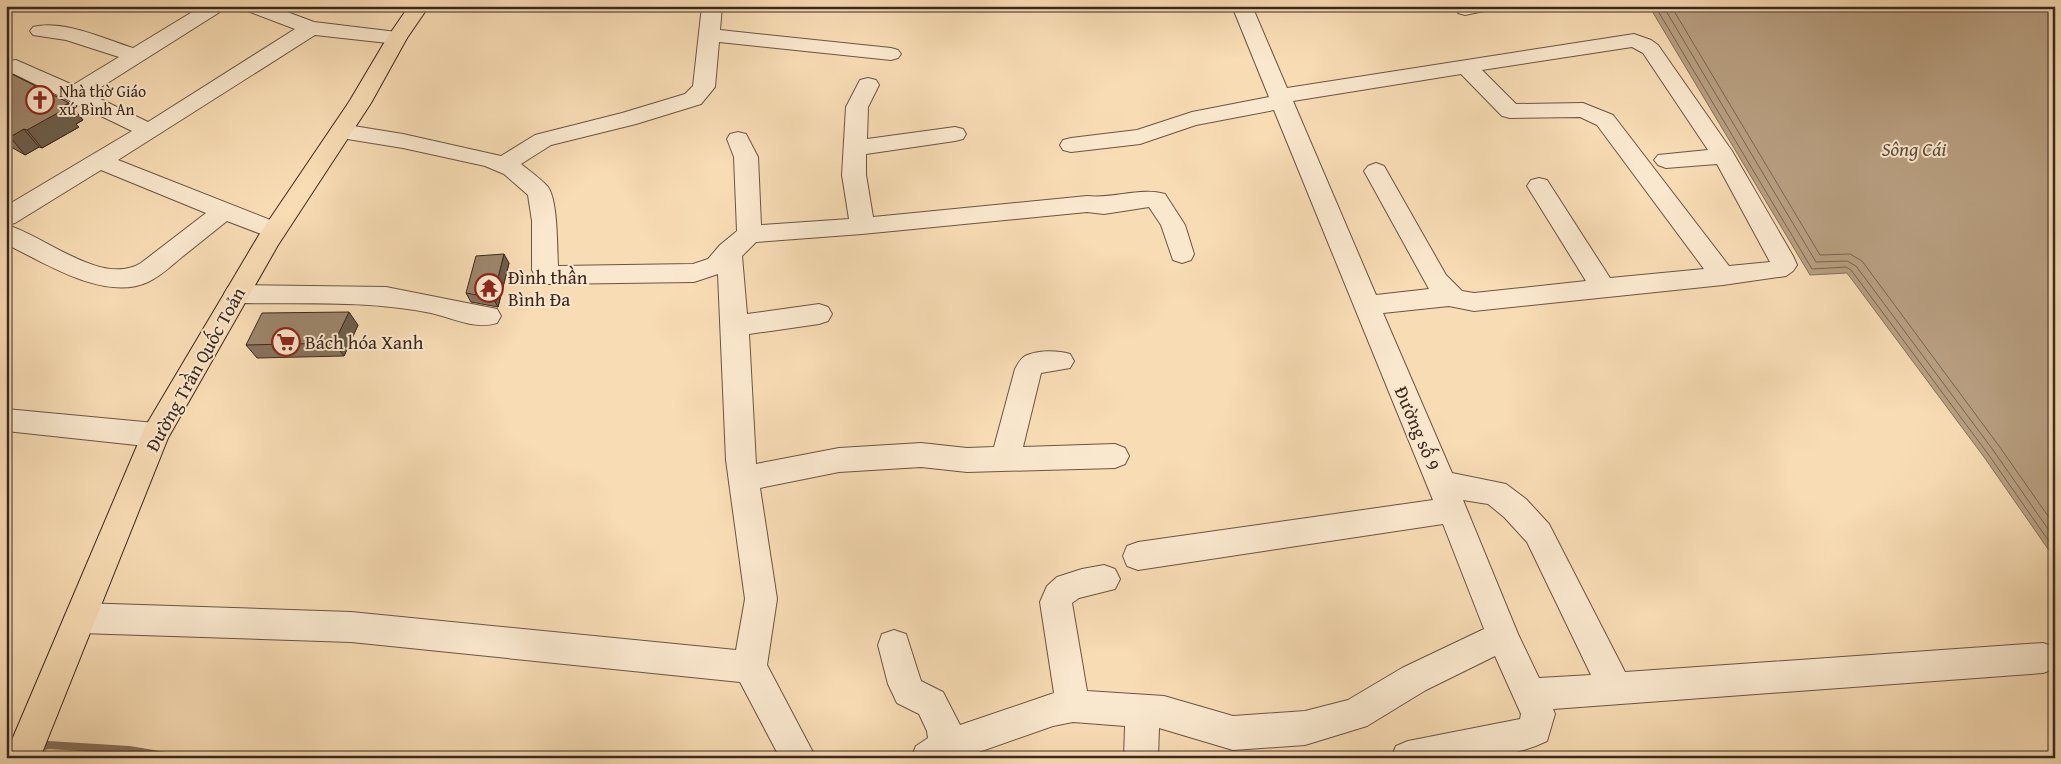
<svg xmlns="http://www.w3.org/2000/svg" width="2061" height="764" font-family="'Gentium Book Plus',serif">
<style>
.water{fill:#b89f81;stroke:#866f5a}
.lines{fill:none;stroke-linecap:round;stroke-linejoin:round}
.shore{stroke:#7a6450;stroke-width:1}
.stream{stroke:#866f5a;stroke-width:8}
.minor-casing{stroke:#6a5544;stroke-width:2}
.major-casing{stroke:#3b281f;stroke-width:2}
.minor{fill:#fae8ce;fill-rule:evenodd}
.major{fill:#f8dcb4;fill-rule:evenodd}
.wall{fill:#87735d;stroke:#3b281f}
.shaded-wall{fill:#6e5e4c;stroke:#3b281f}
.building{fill:#9d866c;stroke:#3b281f}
.labels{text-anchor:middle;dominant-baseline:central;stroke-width:4;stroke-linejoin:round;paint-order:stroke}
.far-poi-label{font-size:16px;fill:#3b281f;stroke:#fae8ce;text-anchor:start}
.poi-label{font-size:19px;fill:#3b281f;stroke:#fae8ce;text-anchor:start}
.street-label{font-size:19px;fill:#3b281f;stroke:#fae8ce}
.water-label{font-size:20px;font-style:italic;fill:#604c3c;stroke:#fae8ce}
</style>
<rect width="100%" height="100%" fill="#f8dcb4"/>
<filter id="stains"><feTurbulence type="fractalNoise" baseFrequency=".004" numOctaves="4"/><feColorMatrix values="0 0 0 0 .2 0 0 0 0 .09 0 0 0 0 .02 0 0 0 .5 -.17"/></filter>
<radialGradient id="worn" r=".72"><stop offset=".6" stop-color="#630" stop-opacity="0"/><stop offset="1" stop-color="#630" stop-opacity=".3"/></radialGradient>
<!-- water -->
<path class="water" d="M1649 6H2055V559L1984 457 1847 273 1810 275Z"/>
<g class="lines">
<!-- shore -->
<path class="shore" d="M1655 6 1812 269 1846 267 1851 270 1988 454 2055 550
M1663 6 1816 262 1847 261 1856 266 1993 450 2055 539
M1671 6 1820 255 1850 254 1862 261 1999 446 2055 526"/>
<!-- stream -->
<path class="stream" d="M36 748 48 745 129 750 177 758"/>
<defs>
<path id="minor" d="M202 6H226L223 10 90 94 148 122 295 29 245 10 242 6H271L314 22 397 32 404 34 407 38 404 42 397 44 315 35 118 160 283 225 286 231 283 237 274 239 227 221C212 233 197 245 182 257 171 266 161 276 148 282 105 302 45 263 6 244V206L132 131 8 71 6 65 8 61 16 60 73 85 119 57 66 40 33 35 30 31 33 27C62 19 105 39 133 48ZM101 170 206 213 141 263C102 287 45 236 7 225L15 223Z
M702 6H722L720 30 891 48 898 50 901 54 898 58 891 60 719 42 715 87 701 104 636 124 551 145 521 164C530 171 541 179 548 187 558 201 557 248 558 266L693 264 708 259 720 245 737 231 734 157 727 139 730 134 738 132 746 134 758 157 761 225 849 219 842 175 846 107 860 80 868 78 876 80 879 85 868 107 867 139 955 127 963 129 966 134 963 139 955 141 866 154V175L873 217 1087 196C1114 199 1140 187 1165 194L1185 225 1194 254 1191 260 1182 263 1173 260 1161 225 1149 207 1104 214 1087 212 862 234 756 242 742 256 747 314 819 304 828 307 832 314 828 321 819 324 749 334 756 464 839 448 921 443 967 448 994 447 1015 369C1018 364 1020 359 1025 356 1037 350 1057 350 1070 354L1074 361 1070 368 1041 373 1023 447 1115 444 1125 448 1129 456 1125 464 1115 468 967 472 921 467 839 472 760 488 777 599 767 665 816 758H780L740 682 351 642 80 633 69 628 64 618 69 608 80 603 351 612 736 650 745 599 726 460 718 274 694 282 547 284 538 281 532 270V221L528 195 504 174 485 166 403 148 341 138 333 136 330 131 333 126 341 124 403 134 501 156 535 135 622 113 685 94 693 86Z
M1232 6H1252L1287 88 1634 34 1651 40 1658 45 1732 151 1793 256 1797 265 1793 271 1786 276 1723 285 1474 311 1449 306 1383 313 1452 473 1506 484 1526 499 1549 524 1625 672 2043 643 2055 647V669L2043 673 1553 709 1555 714 1547 741C1500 764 1443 758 1391 758L1396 746 1408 741 1520 719 1521 714 1495 656 1426 690 1367 726 1305 745 1233 750 1159 728 1158 758H1124L1125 726 1073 722 1053 726 962 758H911L916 746 928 738 927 731 919 714 897 703 888 684 878 645 882 634 894 630 906 634 921 681 943 692 960 725 1054 693 1040 602 1047 586 1057 577 1082 569 1104 565 1115 569 1120 579 1115 589 1079 598 1072 603 1087 691 1164 696 1233 716 1305 711 1348 700 1402 668 1484 629 1443 524 1138 570 1127 566 1123 556 1127 546 1138 542 1433 500 1274 110 1196 125 1140 144 1071 152 1063 150 1060 145 1063 140 1071 138 1137 130 1192 112 1269 97ZM1632 47 1643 53 1708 150 1658 155 1654 160 1658 165 1666 168 1717 164 1770 262 1729 266 1613 115 1583 103 1516 104 1482 70ZM1461 74 1502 116 1510 118 1580 117 1597 125 1704 269 1610 278 1547 180 1539 178 1531 180 1527 186 1586 281 1474 293 1462 291 1446 275 1384 166 1376 163 1368 166 1364 171 1429 289 1376 295 1293 101ZM1463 500 1488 504 1504 517 1527 542 1591 675 1539 678 1518 634Z
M1457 6H1492L1489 10 1465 15 1458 13 1455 9Z
M237 285 386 287 497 309 501 316 497 323C474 330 453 318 431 313 368 300 301 304 237 303L228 301 224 294 228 287Z
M6 409 155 423 165 427 169 435 165 443 155 447 6 431Z"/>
<path id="major" d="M409 6H429L407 38 371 103 278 245 168 438 40 758H6V754L145 427 259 235 349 102 387 38Z"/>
</defs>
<!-- minor casing -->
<use href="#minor" class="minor-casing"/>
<!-- major casing -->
<use href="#major" class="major-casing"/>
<!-- minor -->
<use href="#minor" class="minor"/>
<!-- major -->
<use href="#major" class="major"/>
</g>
<!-- wall -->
<path class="wall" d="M6 71 69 103 83 120 76 124 79 127 42 148 39 147 25 155 6 144Z
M509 263 498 307 471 302 466 293Z
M358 325 344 356 257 358 246 345Z"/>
<!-- shaded-wall -->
<path class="shaded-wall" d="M69 103 83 120 76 124 79 127 42 148 27 130Z
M24 129 39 147 25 155 10 137Z
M504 254 509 263 498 307 493 298Z
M349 312 358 325 344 356 334 343Z"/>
<!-- building -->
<path class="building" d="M6 71 69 103 61 107 65 109 27 130 24 129 10 137 6 135Z
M504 254 493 298 466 293 476 256Z
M349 312 334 343 246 345 262 313Z"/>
<!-- icons -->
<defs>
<symbol id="church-ring" viewBox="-11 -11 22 22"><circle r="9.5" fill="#fae8ce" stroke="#8f2418" stroke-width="1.5"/><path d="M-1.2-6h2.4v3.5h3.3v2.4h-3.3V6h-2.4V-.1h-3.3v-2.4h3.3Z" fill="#8f2418"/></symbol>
<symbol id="temple-ring" viewBox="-11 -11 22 22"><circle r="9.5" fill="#fae8ce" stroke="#8f2418" stroke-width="1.5"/><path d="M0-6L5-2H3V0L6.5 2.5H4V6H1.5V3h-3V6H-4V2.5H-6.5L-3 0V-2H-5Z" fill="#8f2418"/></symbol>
<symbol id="supermarket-ring" viewBox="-11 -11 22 22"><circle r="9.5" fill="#fae8ce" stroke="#8f2418" stroke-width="1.5"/><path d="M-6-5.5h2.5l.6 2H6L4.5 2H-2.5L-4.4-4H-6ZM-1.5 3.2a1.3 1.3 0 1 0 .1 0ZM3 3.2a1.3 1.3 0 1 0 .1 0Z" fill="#8f2418"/></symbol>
</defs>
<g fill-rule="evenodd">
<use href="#church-ring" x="24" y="84" width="32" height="32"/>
<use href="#temple-ring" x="473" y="272" width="32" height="32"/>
<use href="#supermarket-ring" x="270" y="326" width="32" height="32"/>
</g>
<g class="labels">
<!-- far-poi labels -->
<g class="far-poi-label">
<text x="59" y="91">Nhà thờ Giáo<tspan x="59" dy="18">xứ Bình An</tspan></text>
</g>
<!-- poi labels -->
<g class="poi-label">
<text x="508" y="277">Đình thần<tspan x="508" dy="22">Bình Đa</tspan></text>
<text x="305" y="342">Bách hóa Xanh</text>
</g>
<!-- street labels -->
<g class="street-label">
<text transform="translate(195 369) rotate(-61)">Đường Trần Quốc Toản</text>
<text transform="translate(1418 428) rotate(67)">Đường số 9</text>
</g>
<!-- water labels -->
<g class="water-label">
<text x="1914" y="148">Sông Cái</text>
</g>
</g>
<!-- margin -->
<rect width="2061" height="764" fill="none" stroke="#f8dcb4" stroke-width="25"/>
<rect x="8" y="8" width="2046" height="749" fill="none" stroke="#3b281f" stroke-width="2.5"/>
<rect x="12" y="12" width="2036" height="739" fill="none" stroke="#3b281f"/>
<rect width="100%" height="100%" filter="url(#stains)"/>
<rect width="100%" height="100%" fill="url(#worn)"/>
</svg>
